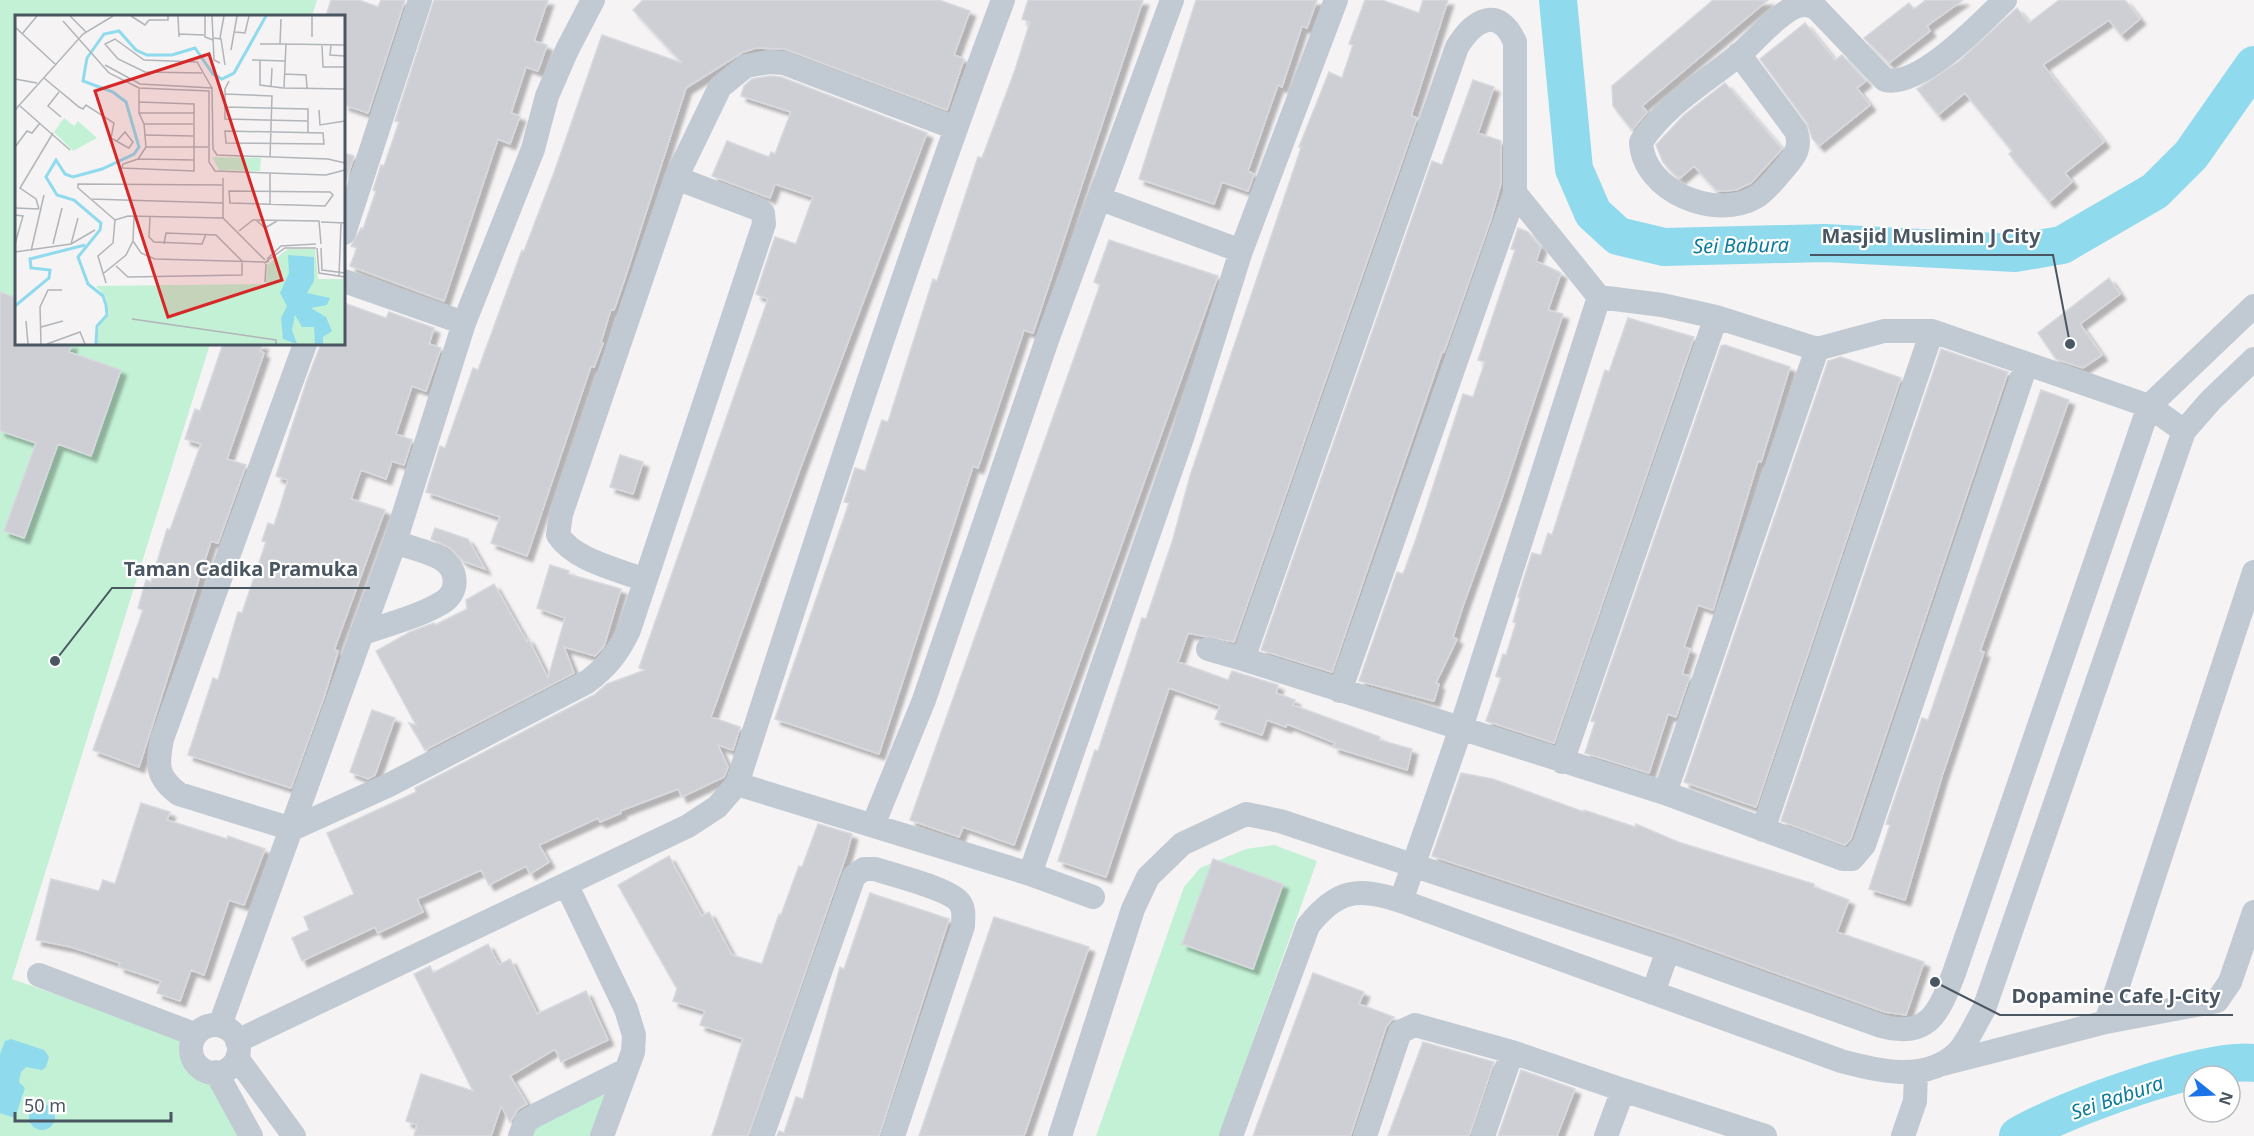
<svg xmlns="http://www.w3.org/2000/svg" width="2254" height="1136" font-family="'Noto Sans',sans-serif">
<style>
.green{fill:#c3f1d5}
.water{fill:#90daee}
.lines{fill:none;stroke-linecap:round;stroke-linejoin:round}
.river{stroke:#90daee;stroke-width:38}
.building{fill:#cdcfd5;stroke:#d7d9de;stroke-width:1.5;filter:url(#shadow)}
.minor{stroke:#c1cad2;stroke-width:24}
.labels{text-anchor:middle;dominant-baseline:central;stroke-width:4.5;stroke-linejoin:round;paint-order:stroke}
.water-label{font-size:20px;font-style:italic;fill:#0c7c9b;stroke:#fff}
.inset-river{fill:none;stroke:#90daee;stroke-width:3}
.inset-road{fill:none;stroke:#b1b4b9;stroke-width:1.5}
.view{fill:#d62828;fill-opacity:0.15;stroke:#d62828;stroke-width:3}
.inset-edge{fill:none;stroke:#4a5661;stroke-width:3}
.leader{fill:none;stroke:#4a5661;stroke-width:2}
.callout-dot{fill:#4a5661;stroke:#fff;stroke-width:2}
.callout-label{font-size:20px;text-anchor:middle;font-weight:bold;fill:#4a5661;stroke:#fff;stroke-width:4.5;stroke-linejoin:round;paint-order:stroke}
</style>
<defs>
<filter id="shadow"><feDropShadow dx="5.5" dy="5.5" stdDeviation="1.5" flood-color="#0004"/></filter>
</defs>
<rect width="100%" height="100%" fill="#f5f3f3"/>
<!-- green -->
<path class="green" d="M0 0H317L312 16H16V344H210L12 979 184 1039C186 1063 187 1075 213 1081L243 1136H0Z
M1274 845 1317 861 1219 1136H1096L1184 887 1200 868 1246 849Z
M611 1087 593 1136H530L528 1129Z"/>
<!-- water -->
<path class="water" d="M11 1039 44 1050 49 1057 46 1067 42 1070 26 1067 21 1072 19 1082 25 1088 15 1118 0 1113V1054L5 1041Z
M29 1117a13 13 0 1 1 26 0a13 13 0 1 1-26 0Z"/>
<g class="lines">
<!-- river -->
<path class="river" d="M1558 0 1574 169 1593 213 1618 236 1664 247 1825 243 2015 253 2062 245 2155 191 2191 155 2254 65
M2018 1136C2061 1110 2206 1057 2254 1063"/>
</g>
<!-- building -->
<path class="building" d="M331 0H359L378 7 381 0H405L368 113 344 105V16H326Z
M434 0H548L534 41 547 45 538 71 526 67 511 113 520 116 510 144 498 139 444 301 350 266 357 248 351 246 361 228 363 229 376 191 373 190 381 165 384 166 399 122 395 121Z
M643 0H939L970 11 954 55 964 59 947 110 785 49 756 48 743 52 686 88 625 278 614 310 611 309 601 342 603 343 594 367 591 366 527 556 491 543 500 517 426 492 440 446 445 448 473 368 478 370 522 250 524 251 555 170 602 35 682 63 633 10Z
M1028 0H1143L1033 333 1024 330 978 468 973 466 879 754 775 719 849 503 844 502 855 468 865 471 882 420 888 422 933 279 937 281 978 157 982 158 1015 70 1030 22 1022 19Z
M1196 0H1317L1307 28 1302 26 1282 87 1278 85 1267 116 1248 171 1254 174 1248 191 1222 182 1214 204 1139 179Z
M1365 0H1382L1419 13 1423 0H1448L1411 116 1417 118 1234 642 1188 633 1178 662 1228 680 1232 671 1278 685 1276 693 1295 700 1293 705 1380 737 1379 740 1412 749 1407 770 1333 747 1335 743 1287 724 1286 727 1267 720 1262 735 1215 719 1220 706 1169 688 1106 877 1058 861 1095 750 1098 751 1142 618 1146 619 1173 539 1190 476 1301 148 1299 147 1329 72 1342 78 1353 45 1349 44Z
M1713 0H1768L1642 106 1647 112 1632 130 1613 106 1612 86Z
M1926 0H1963L1927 26 1930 31 1889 63 1864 38 1909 3 1914 9Z
M2059 0H2125L2140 19 2121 35 2109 20 2043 65 2104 142 2065 173 2072 182 2049 202 2009 154 2012 151 1965 93 1938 115 1917 89 1958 62 2017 8 2029 23Z
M1805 23 1835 60 1842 55 1866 81 1857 88 1870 105 1819 146 1812 138 1807 123 1760 59Z
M770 76 781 77 927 133 800 469 711 717 740 727 733 750 718 745 728 767 724 777 682 797 678 789 620 811 621 813 600 822 598 818 539 845 549 862 530 874 526 866 489 885 481 870 417 899 423 912 378 933 375 927 302 961 292 938 309 930 304 917 354 894 327 833 416 792 415 788 594 695 607 684 645 670 639 668 768 299 756 294 775 237 796 244 813 197 775 184 770 198 712 176 727 141 769 157 771 152 775 154 791 112 741 96 744 86 752 79Z
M1473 80 1494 87 1478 133 1501 141V183L1491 219 1444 352H1442L1332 672 1261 650 1432 161 1442 165Z
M1725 83 1782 149 1751 183 1736 190 1721 191 1716 190 1694 166 1680 178 1676 176 1663 162 1656 145 1684 115Z
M344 153 354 156 346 181 344 180Z
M1518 228 1528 232 1541 247 1536 261 1561 273 1548 310 1563 314 1503 495 1463 606 1453 637 1457 639 1436 683 1439 684 1434 701 1359 681 1397 572 1403 574 1416 539 1463 394 1473 397 1485 362 1478 360 1515 250 1511 249Z
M1109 240 1218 276 1014 845 963 827 959 837 910 820 1100 285 1094 282Z
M2109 278 2120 294 2080 324 2102 355 2083 368 2056 359 2038 333Z
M0 292 16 298V344H72L69 352 121 370 91 456 58 444 24 538 4 531 36 443 0 431Z
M344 303 386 318 389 312 434 328 429 344 441 348 426 391 412 386 396 434 412 440 404 465 392 461 386 479 361 470 351 499 385 510 334 650 338 651 325 694 291 788 188 755 213 678 218 680 238 612 242 613 266 542 262 541 268 523 274 525 280 507 288 480 276 476 307 380 321 344H344Z
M1628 318 1694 337 1554 743 1486 721 1501 678 1496 676 1503 654 1506 655 1516 623 1513 622 1520 598 1518 597 1532 553 1541 555 1548 533 1552 535 1605 370 1609 372Z
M223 344H263L260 351 264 353 227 459 246 465 218 543 211 541 139 767 93 750 143 610 138 608 146 580 151 582 167 529 170 530 201 444 185 439 195 409 200 411Z
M1725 345 1790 367 1761 462 1758 461 1713 610 1698 605 1684 647 1690 649 1682 674 1690 676 1676 717 1668 714 1649 773 1585 753 1595 722 1591 721 1721 346Z
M1941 349 2008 372 1851 838 1845 845 1781 821Z
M1841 357 1901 378 1756 807 1684 782 1828 361Z
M2041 390 2069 400 1980 651 1984 652 1942 776 1905 900 1869 889 1890 825 1886 824 1922 718 1928 720Z
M620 455 643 462 633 494 610 487Z
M435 528 468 539 485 569 463 561 450 548 431 539Z
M550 565 569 571 568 574 621 589 604 646 595 656 564 647 574 673 425 750 409 723 416 725 376 651 410 632 434 623 435 625 467 609 466 600 494 584 527 642 528 638 548 678 565 618 537 608Z
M372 710 395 718 375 775 368 779 350 772Z
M1461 773 1493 779 1584 812V810L1635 827 1636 824 1678 842 1814 884V887L1849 900 1837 932 1924 962 1906 1015 1885 1012 1673 936 1432 856Z
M141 803 170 812 167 820 227 839 228 836 265 849 244 905 229 900 204 975 191 970 180 1001 157 993 161 981 119 967 120 963 71 947 36 940 51 879 99 891 103 880 115 884Z
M818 824 852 834 847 853 748 1136H712L743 1039 700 1025 705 1011 673 1001 677 989 618 885 669 856 702 916 709 912 732 955 762 964 779 914 781 915 799 866 802 867Z
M1213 859 1283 884 1253 969 1182 944Z
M870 893 949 919 879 1136H777L779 1131 784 1133 796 1097 803 1099 840 967 844 969Z
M994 917 1089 947 1024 1136H919Z
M488 944 499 965 510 959 537 1014 586 991 608 1040 561 1062 555 1049 510 1076 527 1104 518 1109 510 1122 501 1106 491 1136H414L417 1125 406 1121 421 1074 473 1091 414 974 430 966 433 973Z
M1313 973 1364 992 1359 1004 1394 1017 1386 1027 1351 1134 1350 1136H1253Z
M1423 1042 1494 1062 1469 1136H1388Z
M1521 1070 1575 1089 1557 1136H1498Z"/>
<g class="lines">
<!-- minor -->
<path class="minor" d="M1739 54 1796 131C1802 149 1794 157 1782 171 1774 180 1766 191 1756 197 1715 221 1643 191 1641 142 1667 103 1706 82 1741 53 1756 40 1780 11 1798 6 1804 4 1810 5 1816 8L1885 80C1920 88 1981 23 2005 0
M1101 199 1241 251
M344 233 420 0
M344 281 464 323
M1599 297 1515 193V42C1498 4 1473 21 1457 47L1243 659 1665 793 1843 859H1852L1864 845 2026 365
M305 344 162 739C157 765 156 777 179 794L292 829 389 785 587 682C607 667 618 653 629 630L764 224 763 213 758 209 676 178
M645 580C617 569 575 561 558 535L561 514 676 178 720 87 746 66 769 62 784 63 955 128
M361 634C387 624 419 617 443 602 459 592 458 570 443 560 430 551 410 548 395 542
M1208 649 1243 659
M1340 691 1515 193
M1562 762 1716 317
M737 784 1030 874 1093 897
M1665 793 1817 349
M873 825 924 700 1047 340 1172 0
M1763 830 1932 331
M1030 874 1183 435 1241 251 1336 0
M567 886 626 1009 634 1035 633 1052 602 1136
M1401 901 1461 728 1599 297 1662 305 1716 317 1817 349 1884 331H1932L2149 406 2184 431
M39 975 194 1034
M1653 993 1668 950
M2106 1022 2254 572
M220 1025 395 542 464 323 533 149 547 96 567 50 593 0
M191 1049a24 24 0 1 1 48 0a24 24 0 1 1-48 0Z
M237 1041 688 826 717 807 737 784C822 521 906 259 1003 0
M1512 1052 1623 1090
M237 1058 294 1136
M1943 1064 2106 1022 2217 1001 2230 982 2254 912
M216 1072 251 1136
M520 1136 526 1121 536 1115 626 1070
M762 1136 854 876 864 869H875C893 875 951 889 960 903 965 910 963 918 963 926L893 1136
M1060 1136 1133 909 1148 877 1182 844 1246 814 1280 821 1668 950 1881 1026C1929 1039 1939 1012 1954 973L2149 406 2254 306
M1231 1136 1308 926C1337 889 1358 887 1401 901L1841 1061C1878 1071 1925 1083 1957 1053 1968 1042 1976 1022 1984 1009L2184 431 2211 400 2254 359
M1365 1136 1400 1032 1415 1025 1512 1052 1483 1136
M1606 1136 1623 1090 1765 1136
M1903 1136 1915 1101 1916 1072"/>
</g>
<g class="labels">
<!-- water labels -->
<g class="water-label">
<text transform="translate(1741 245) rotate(-1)">Sei Babura</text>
<text transform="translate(2117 1097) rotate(-19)">Sei Babura</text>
</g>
</g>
<!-- overview -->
<g transform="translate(15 15)">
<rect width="330" height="330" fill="#f5f3f3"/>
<path d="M49 103 59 111 63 106 82 123 58 136 39 117ZM197 142 246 143 245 156 204 155ZM273 234H300L303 264H328L329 329H82L84 311 94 300 91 283 81 271 251 269 252 250Z" fill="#c3f1d5"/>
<path d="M273 240 299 242V266L292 278 315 283 312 290 296 293 311 302 317 316 308 322V329H300L299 312H287L280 300 277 315 282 329 268 324 266 303 272 291 265 278 274 258Z" fill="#90daee"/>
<path class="inset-river" d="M0 291 34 263 35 255 16 253 15 244 70 230M81 329 82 311 92 300 91 290 88 281 73 269 63 242 85 215 86 208 59 185 42 180 31 162 41 145 50 159 58 162 87 154 119 139 124 132 111 87 98 77 68 66 72 43 89 19 104 16 121 35 132 40H157L180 33 198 59 207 64 219 58 251 1"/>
<path class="inset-road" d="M55 1 71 17M116 1 130 10 134 5H153V1M163 1 164 22M190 1V22L198 25M197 1 199 45 205 48M297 1V22M48 6 94 58 124 73 194 76V147L200 156 311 160 330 155M0 12 40 49M220 17 230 18 234 1M7 19 22 1M164 19 189 20M198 23 206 24 210 50M205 23 209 1M245 29H271L269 73 330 74M265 29 266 4M271 29 330 30M307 30 308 52H330M316 30 315 40 330 41M216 35 222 1M237 45 270 46M245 45V70L268 73M90 50 125 69 197 73 198 134 202 140 313 144 330 148M187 58 130 57 103 44 90 29 100 24 129 45 182 47 197 73M269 59 291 60 292 73M29 63 64 92 68 94 71 90 99 108 96 123 110 131 114 133 118 127 110 117 102 126M0 64 22 68M214 66 210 74V104L293 106M256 72 257 53M124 74V98L129 109 131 132H193M44 77 33 91 46 102M210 79 257 81 255 143M124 87 179 89V156L107 153 108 149 123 144 131 132M5 91 55 135M210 92 293 94V118M0 95 68 19 98 1M304 95 305 110 330 106M124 98H179M129 109H178M210 116 308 118 309 129 211 128ZM129 120 178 121M0 132 12 116 17 118 25 108M123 144 179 145M208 163V203M214 176 315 177 318 180 310 191 215 188ZM75 184 208 188M255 189V159M0 193 24 194M24 194 21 184 5 173 38 118M0 200 8 201 0 229M135 202 134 222 139 227 187 229 191 219M100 205 113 201 208 203 250 245M241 205 250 213 262 206M306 207 330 208M224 216 238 205 304 206 306 229M118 226 126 238 140 244 249 247M38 229 47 193M56 229 63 203M302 233 304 258 330 262M306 233 307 255 330 258M16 236 29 180M0 237 56 229 80 215M252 244 266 231 301 229M254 246 249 248 270 233H301M101 251 113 262 227 260V246L201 220 151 218 149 229M89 258 111 240 118 226 119 202M324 262 326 208M250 267 251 249M91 268 83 241 98 228 100 205 63 173V169L207 170M117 304 261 325V329M11 306 13 329M26 312 48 306M26 329 25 292 33 275H47M32 329 65 317 70 329"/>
<path class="view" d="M194 39 267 265 153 302 80 76Z"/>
<rect width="330" height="330" class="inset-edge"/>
</g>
<!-- callouts -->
<path class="leader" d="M2070 344L2053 255H1810M55 661L112 588H370M1935 982L2000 1015H2233"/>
<g class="callout-dot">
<circle cx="2070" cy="344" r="6"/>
<circle cx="55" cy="661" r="6"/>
<circle cx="1935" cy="982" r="6"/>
</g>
<g class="callout-label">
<text x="1931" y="243">Masjid Muslimin J City</text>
<text x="241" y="576">Taman Cadika Pramuka</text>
<text x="2116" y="1003">Dopamine Cafe J-City</text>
</g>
<!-- north arrow -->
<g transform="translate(2212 1094) rotate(108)"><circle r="28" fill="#ffffff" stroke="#b7bbc0" stroke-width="1.5"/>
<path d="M0-4.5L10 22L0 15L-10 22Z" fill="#1a73e8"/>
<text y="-9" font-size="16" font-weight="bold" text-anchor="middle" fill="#4a5661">N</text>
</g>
<!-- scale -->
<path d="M15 1112v9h156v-9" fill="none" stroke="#4a5661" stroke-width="3"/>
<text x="24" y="1112" font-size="18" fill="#4a5661" stroke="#ffffff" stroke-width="4.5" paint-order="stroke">50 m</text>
</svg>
